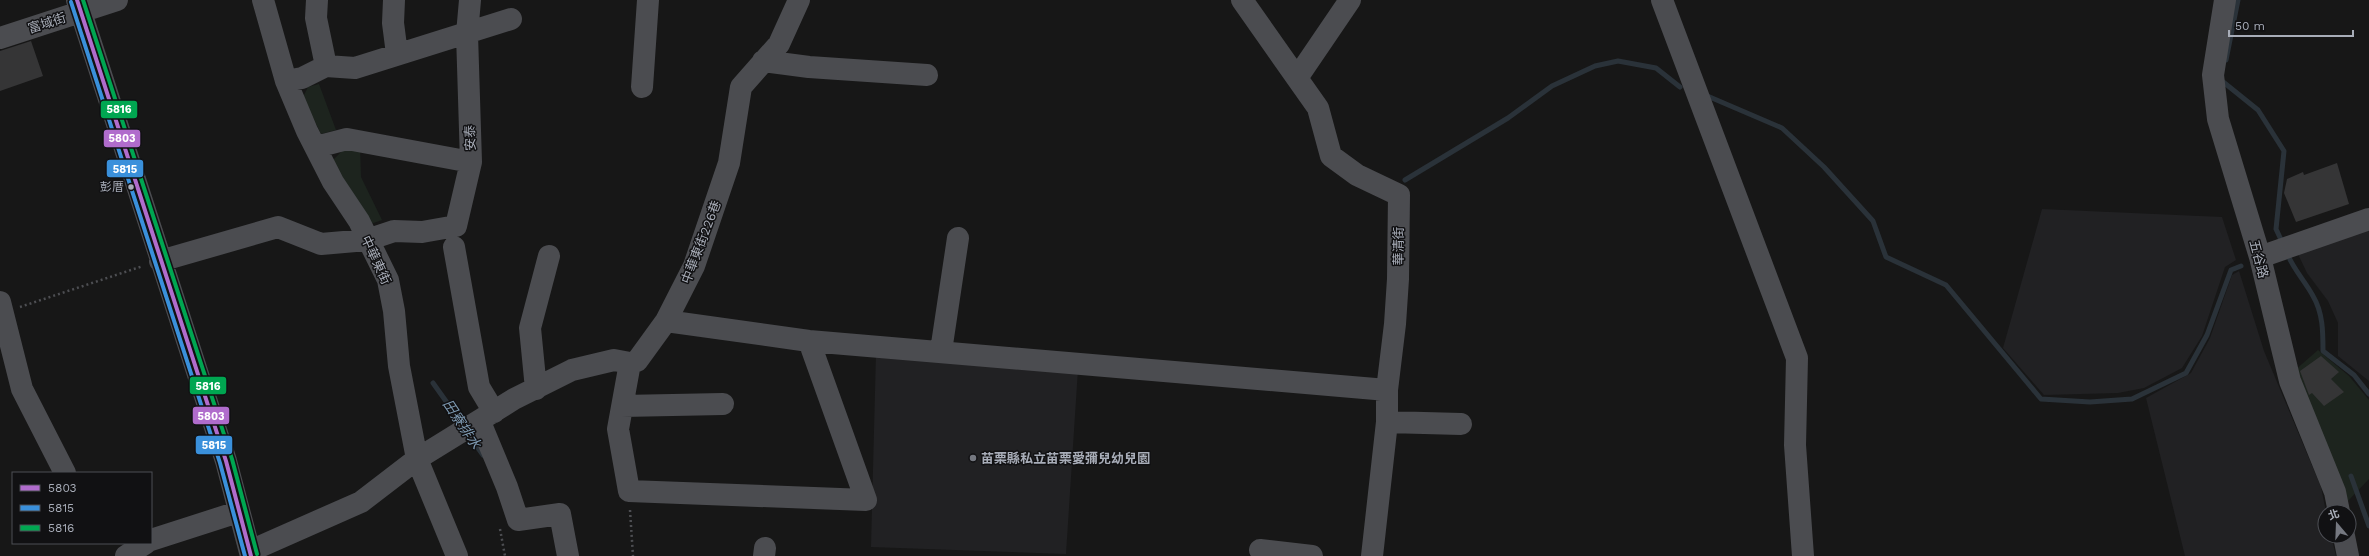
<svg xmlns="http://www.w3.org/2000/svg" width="2369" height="556" font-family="'Work Sans','Noto Sans TC',sans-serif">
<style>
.built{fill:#212123}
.green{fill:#1d241e}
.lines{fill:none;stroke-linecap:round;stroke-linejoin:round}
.stream{stroke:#2a3239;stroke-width:5}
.building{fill:#353536}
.path{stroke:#4d4e52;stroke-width:2.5;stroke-dasharray:2 3;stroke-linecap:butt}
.minor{stroke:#4b4c50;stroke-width:22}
.bus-1-casing{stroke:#111113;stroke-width:7}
.bus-2-casing{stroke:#111113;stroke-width:7}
.bus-3-casing{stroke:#111113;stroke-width:7}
.bus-1{stroke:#b06ccc;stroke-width:4}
.bus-2{stroke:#3a90db;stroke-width:4}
.bus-3{stroke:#00a651;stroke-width:4}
.bus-dot{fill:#a8adb8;stroke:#111113;stroke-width:1.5}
.poi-dot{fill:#757880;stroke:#111113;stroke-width:1.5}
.labels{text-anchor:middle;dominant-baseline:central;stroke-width:3;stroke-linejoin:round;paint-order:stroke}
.bus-label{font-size:12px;fill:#a8adb8;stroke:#111113;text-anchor:end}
.street-label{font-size:13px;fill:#a8adb8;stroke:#111113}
.poi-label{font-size:13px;font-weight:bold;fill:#a8adb8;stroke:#111113;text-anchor:start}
.water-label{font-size:14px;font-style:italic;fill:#7f9bb3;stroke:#111113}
.line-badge{stroke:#111113;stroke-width:1.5}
.badge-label{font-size:11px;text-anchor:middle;font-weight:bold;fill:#fff}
</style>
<rect width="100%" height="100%" fill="#171717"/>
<!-- built -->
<path class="built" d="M2042 209 2222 217 2236 260 2225 267 2202 336 2182 368 2144 388 2118 393 2044 395 2003 348Z
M2369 226V381L2338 356V323L2328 301 2307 273 2297 252Z
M2239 271 2264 351 2321 487 2326 512 2325 536H2331L2336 556H2185L2146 398 2191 373 2210 338 2232 275Z
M876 353 1078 369 1066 554 871 547Z"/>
<!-- green -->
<path class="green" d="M319 84 336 130 321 134 303 97 308 87Z
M360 146 361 177 382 220 368 225 332 161 346 147Z
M2318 350 2349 376 2369 400V479L2347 502 2294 371Z"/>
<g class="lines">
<!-- stream -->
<path class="stream" d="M2226 60 2238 0
M2222 81 2258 110 2284 151 2276 229 2283 244
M1705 95 1782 128 1824 167 1873 221 1886 257 1946 285 2041 399 2090 402 2132 399 2186 373 2207 335 2231 270 2241 266
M1405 180 1508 118 1552 86 1595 66 1618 61 1656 68 1680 87
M2287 253C2293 269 2305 281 2313 296 2323 313 2323 332 2323 351L2354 375 2369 394
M433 383 463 425
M468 434 483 455
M2351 476 2369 526"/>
</g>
<!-- building -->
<path class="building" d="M31 41 43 76 0 91V51Z
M2337 163 2349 204 2296 222 2284 193 2287 179 2303 172 2304 175Z
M2321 356 2339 372 2331 379 2344 392 2324 406 2312 393 2309 395 2300 371Z"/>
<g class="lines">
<!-- path -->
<path class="path" d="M20 307 143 266
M630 510 633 556
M500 529 505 556"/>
<!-- minor -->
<path class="minor" d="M77 0 226 461 251 556
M263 0 286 81 307 131 333 182 359 221 388 280 394 311 399 366 417 459 457 556
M317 0 316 18 326 66
M394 0 393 23 397 54
M1242 0 1318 108 1331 156 1357 175 1399 195 1398 279 1395 324 1387 390V422L1372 556
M1662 0 1797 358 1795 445 1803 556
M2225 0 2213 75 2218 119 2260 257 2290 381 2335 492 2339 512
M0 38 117 0
M763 61 809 67 927 75
M326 66 355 68 511 19
M1297 78 1350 0
M286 81 302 78 326 66
M642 87 648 0
M316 147 347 139 471 162
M454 247 479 387 494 412
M2260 257 2369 219
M160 261 278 227 321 244 367 240 394 231 422 232 456 226 471 162 467 34 470 0
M0 302 22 389 65 473
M666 321 809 341 1387 390
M941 351 958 238
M630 363 618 429 629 491 866 500 809 341
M536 389 530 328 549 256
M622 406 723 404
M480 422 507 487 518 520 560 514 568 556
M1387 422 1461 424
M2344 536 2348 556
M151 540 238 512
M1260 550 1312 556
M250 551 361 502 417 459 514 399 572 370 614 360 630 363 637 361 666 321 694 266 729 163 741 87 779 44 799 0
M126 556 146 543
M764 556 765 548"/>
<defs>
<path id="bus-1" d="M77 0 226 461 251 556"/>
<path id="bus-2" d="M71 2 220 463 245 556"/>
<path id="bus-3" d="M83 0 232 459 257 554"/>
</defs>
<!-- bus-1 casing -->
<use href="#bus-1" class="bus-1-casing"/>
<!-- bus-2 casing -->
<use href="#bus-2" class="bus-2-casing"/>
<!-- bus-3 casing -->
<use href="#bus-3" class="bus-3-casing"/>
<!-- bus-1 -->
<use href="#bus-1" class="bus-1"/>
<!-- bus-2 -->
<use href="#bus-2" class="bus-2"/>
<!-- bus-3 -->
<use href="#bus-3" class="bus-3"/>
</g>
<!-- markers -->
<circle class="bus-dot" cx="131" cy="187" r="3.5"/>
<circle class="poi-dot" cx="973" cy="458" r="4"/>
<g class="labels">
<!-- bus labels -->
<g class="bus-label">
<text x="124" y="187">彭厝</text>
</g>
<!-- street labels -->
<g class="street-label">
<text transform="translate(47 23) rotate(-18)">富域街</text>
<text transform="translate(470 138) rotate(-92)">安泰</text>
<text transform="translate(701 242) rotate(-69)">中華東街226巷</text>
<text transform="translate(1398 246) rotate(-90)">華清街</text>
<text transform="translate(2259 259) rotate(75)">五谷路</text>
<text transform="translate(376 260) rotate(65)">中華東街</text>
</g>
<!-- poi labels -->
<g class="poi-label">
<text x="981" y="458">苗栗縣私立苗栗愛彌兒幼兒園</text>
</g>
<!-- water labels -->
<g class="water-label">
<text transform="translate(462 424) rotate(56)">田寮排水</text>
</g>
</g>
<g class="line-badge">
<rect x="100" y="100" width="38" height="19" rx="4" fill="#00a651"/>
<rect x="103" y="129" width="38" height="19" rx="4" fill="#b06ccc"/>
<rect x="106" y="159" width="38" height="19" rx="4" fill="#3a90db"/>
<rect x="189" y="376" width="38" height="19" rx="4" fill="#00a651"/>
<rect x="192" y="406" width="38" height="19" rx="4" fill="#b06ccc"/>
<rect x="195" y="435" width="38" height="20" rx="4" fill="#3a90db"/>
</g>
<g class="badge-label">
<text x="119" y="113">5816</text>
<text x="122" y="142">5803</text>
<text x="125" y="173">5815</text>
<text x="208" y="390">5816</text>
<text x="211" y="420">5803</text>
<text x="214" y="449">5815</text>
</g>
<!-- legend -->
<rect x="12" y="472" width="140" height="72" fill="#111113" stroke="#4d4f55"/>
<rect x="20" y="485" width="20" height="6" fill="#b06ccc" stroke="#4d4f55"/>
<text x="48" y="492" font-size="12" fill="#a8adb8">5803</text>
<rect x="20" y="505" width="20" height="6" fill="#3a90db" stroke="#4d4f55"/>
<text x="48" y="512" font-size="12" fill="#a8adb8">5815</text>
<rect x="20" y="525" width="20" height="6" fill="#00a651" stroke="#4d4f55"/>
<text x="48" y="532" font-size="12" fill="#a8adb8">5816</text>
<!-- north arrow -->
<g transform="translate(2337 524) rotate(341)"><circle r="19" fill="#111113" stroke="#4d4f55"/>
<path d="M0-3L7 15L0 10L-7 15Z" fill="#757880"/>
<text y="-6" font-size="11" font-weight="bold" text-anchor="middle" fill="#a8adb8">北</text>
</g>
<!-- scale -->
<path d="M2229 30v6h124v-6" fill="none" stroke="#a8adb8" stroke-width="2"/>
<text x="2235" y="30" font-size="12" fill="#a8adb8" stroke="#111113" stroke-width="3" paint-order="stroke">50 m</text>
</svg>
